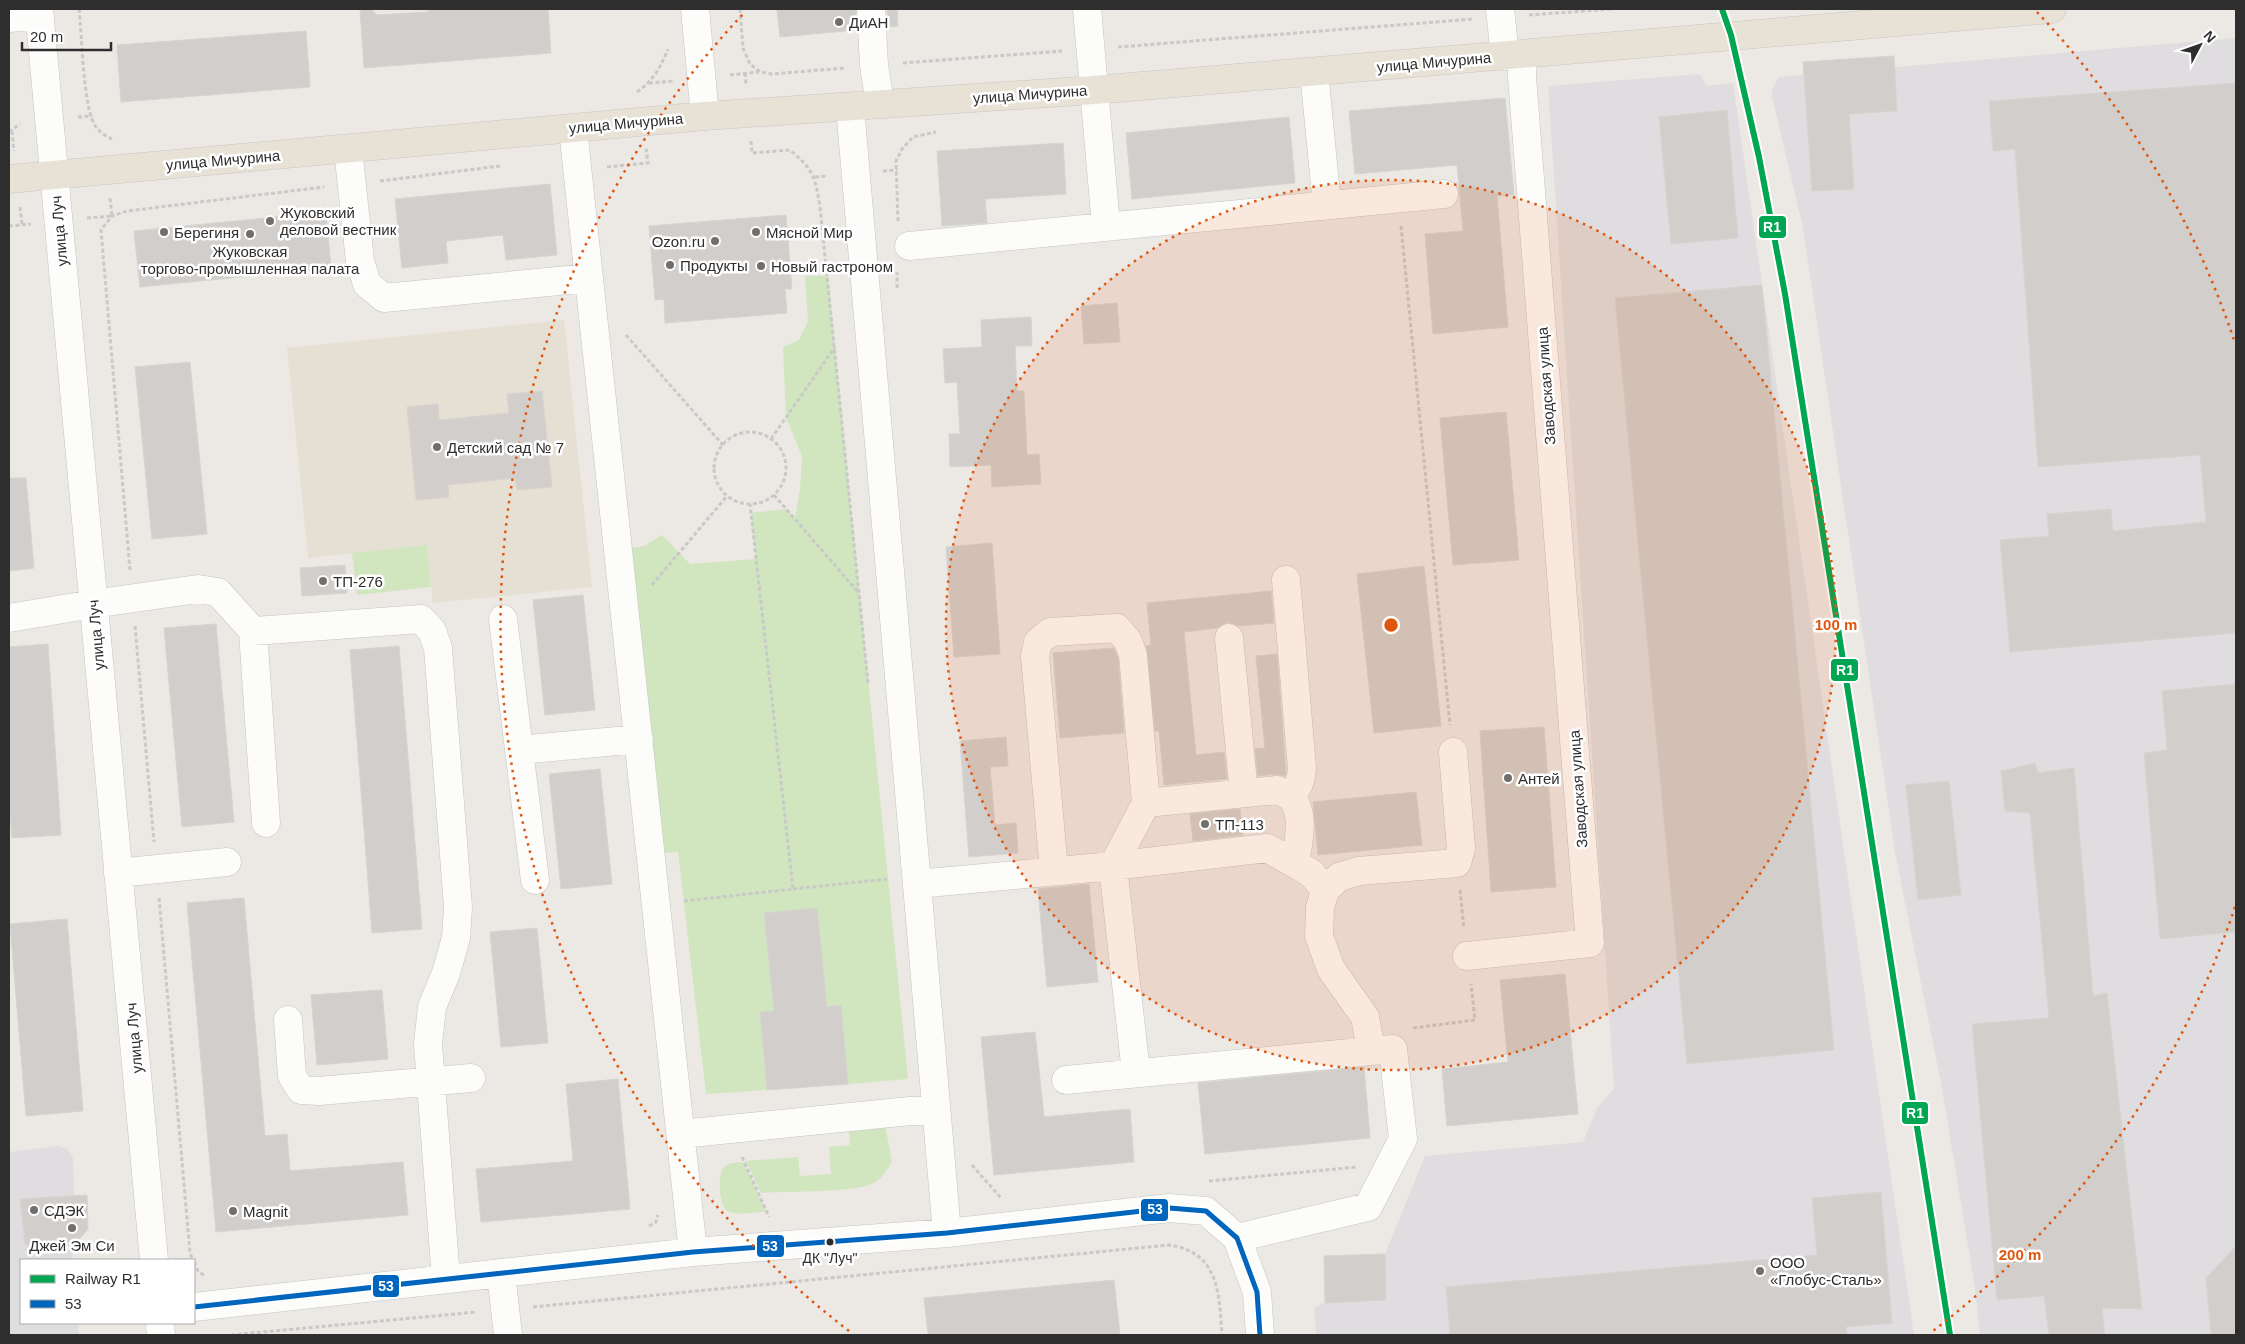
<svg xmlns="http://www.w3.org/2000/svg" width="2245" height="1344" font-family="Arial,sans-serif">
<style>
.industrial{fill:#dfdddf}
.education{fill:#e6dfd3}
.green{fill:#d1e6be}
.building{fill:#d1cecb;stroke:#d7d4d0}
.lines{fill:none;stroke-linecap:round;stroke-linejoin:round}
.minor-casing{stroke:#c5c5c5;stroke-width:29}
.major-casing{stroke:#c6c5c4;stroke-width:29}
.path{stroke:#c9c9c8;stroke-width:3;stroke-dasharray:4 2.5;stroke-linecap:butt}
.minor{stroke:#fcfcfb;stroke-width:28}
.major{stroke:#e8e2d6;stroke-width:28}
.bus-1-casing{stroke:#fff;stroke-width:9}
.bus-1{stroke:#0065bd;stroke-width:5}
.rail-1-casing{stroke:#fff;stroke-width:10}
.rail-1{stroke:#00a651;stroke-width:6}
.ring{fill:none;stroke:#df570e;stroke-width:2.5;stroke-dasharray:2.5 5}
.poi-dot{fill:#706f6e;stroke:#fff;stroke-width:2}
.bus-dot{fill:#2e2e2e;stroke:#fff;stroke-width:2}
.labels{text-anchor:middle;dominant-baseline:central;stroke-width:5;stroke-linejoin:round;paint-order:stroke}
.bus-label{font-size:14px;fill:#2e2e2e;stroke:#fff}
.poi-label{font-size:15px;fill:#2e2e2e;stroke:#fff;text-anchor:start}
.street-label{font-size:15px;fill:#2e2e2e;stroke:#fff}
.centre{fill:#df570e;stroke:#fff;stroke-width:2.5}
.ring-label{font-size:15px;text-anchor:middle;font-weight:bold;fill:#df570e;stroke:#fff;stroke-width:5;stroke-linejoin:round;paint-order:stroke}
.line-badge{stroke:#fff;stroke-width:2}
.badge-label{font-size:14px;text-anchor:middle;font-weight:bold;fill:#fff}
</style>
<rect width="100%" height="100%" fill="#ece8e4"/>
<!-- industrial -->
<path class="industrial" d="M2236 38V1335H1980L1975 1288 1941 1083 1895 852 1803 228 1771 92 1779 77Z
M1700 74 1706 86 1733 83 1914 1335H1316L1314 1308 1325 1302 1324 1256 1385 1254 1425 1156 1583 1142 1597 1108 1614 1088 1548 86Z
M58 1146 68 1149 73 1158 74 1195H87L88 1229 72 1248 73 1260H21V1323H78L79 1335H9V1152Z"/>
<!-- education -->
<path class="education" d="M564 320 592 587 433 603 427 545 308 558 287 348Z"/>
<!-- green -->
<path class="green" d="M805 276H828L908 1079 848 1084 841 1006 827 1007 817 908 764 913 774 1011 760 1012 767 1090 706 1094 678 852 651 854 619 550 644 546 662 535 690 564 756 559 751 513 786 509 795 519 800 489 802 456 786 418 783 347 799 340 808 321Z
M427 545 431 587 357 595 352 553Z
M883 1114 892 1162C887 1170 882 1178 874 1183 855 1193 786 1191 761 1193L746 1161 798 1157 800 1176 831 1174 829 1147 850 1145 848 1117Z
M743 1162 766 1212C756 1212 736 1216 727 1211 719 1206 717 1173 724 1167 729 1162 736 1163 743 1162Z"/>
<!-- building -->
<path class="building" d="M360 9H371L377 15 427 12 430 9H548L551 53 364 68Z
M777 9H856V30L780 37Z
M887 9H897L898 26 888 27Z
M306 31 310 87 121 102 117 45Z
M1894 56 1897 111 1849 114 1854 189 1812 191 1803 62Z
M2236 83V633L2010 652 2000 540 2049 536 2047 514 2111 509 2113 531 2206 522 2200 455 2038 467 2015 149 1993 151 1989 101Z
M1505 98 1514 195 1497 196 1508 327 1433 334 1425 234 1463 231 1457 165 1355 174 1349 111Z
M1727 110 1738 238 1671 244 1659 117Z
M1289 117 1295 183 1132 199 1126 133Z
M1063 143 1066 194 985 199 987 223 942 226 937 151Z
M550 184 557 255 506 260 503 235 446 241 448 263 402 268 395 199Z
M326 212 331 268 140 287 134 231Z
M786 215 792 289H785L787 313 665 323 664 299 655 300 649 226Z
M1762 285 1834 1050 1687 1064 1615 298Z
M1117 303 1120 342 1084 344 1081 306Z
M1031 317 1032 346H1015L1017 391H1024L1027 455 1039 454 1041 484 992 487 991 465 950 467 949 434H960L957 382 945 383 943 349 982 347 981 320Z
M190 362 207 534 152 539 135 367Z
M542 391 552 487 517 490 515 478 448 485 449 497 416 500 407 407 438 404 439 420 509 413 507 394Z
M1506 412 1519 560 1453 565 1440 418Z
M9 478H26L34 568 9 571Z
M992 543 1000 654 954 657 946 547Z
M345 565 347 593 302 596 300 568Z
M1424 566 1441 726 1374 733 1357 574Z
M1271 591 1274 623 1239 626 1228 622 1217 628 1184 632 1196 755 1224 752 1227 779 1164 785 1159 731H1155L1146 646 1151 645 1147 603Z
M583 595 595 710 545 715 533 600Z
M216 624 234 822 182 827 164 628Z
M48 644 61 835 12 838 9 802V647Z
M399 646 422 929 372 933 350 650Z
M1114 648 1118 658 1124 733 1060 738 1053 653Z
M1277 654 1286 773 1285 776 1275 774 1258 776 1255 749 1265 748 1256 656Z
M2236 684V932L2160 939 2144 753 2167 750 2162 691Z
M1544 727 1556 887 1491 892 1480 731Z
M1006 737 1008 766 990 767 995 825 1016 823 1018 853 969 857 960 741Z
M2035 763 2038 773 2074 768 2093 996 2107 993 2142 1309 2102 1308 2105 1335H2049L2044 1296 1997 1300 1972 1024 2049 1018 2030 813 2005 811 2001 771Z
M600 769 612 884 561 889 549 774Z
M1949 781 1961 895 1918 900 1906 785Z
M1416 792 1422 845 1318 855 1313 802Z
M1240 809 1243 835 1193 841 1190 814Z
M1089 884 1098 982 1047 987 1038 889Z
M244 898 265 1136 287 1134 290 1171 403 1162 408 1215 216 1232 187 903Z
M817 908 827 1007 841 1005 848 1084 767 1090 760 1012 774 1011 764 913Z
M67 919 83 1111 26 1116 10 924Z
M537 928 548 1043 501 1047 490 932Z
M1565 974 1578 1114 1447 1126 1442 1069 1508 1062 1500 980Z
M382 990 388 1059 317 1065 311 995Z
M1035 1032 1044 1117 1130 1109 1134 1162 994 1175 981 1037Z
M1364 1067 1370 1138 1205 1154 1198 1083Z
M618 1079 630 1209 481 1222 476 1169 573 1161 566 1084Z
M1881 1192 1892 1323 1846 1327 1847 1335H1450L1446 1287 1817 1255 1812 1198Z
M87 1195 88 1229 72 1248 61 1239 25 1245 20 1199Z
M2236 1246V1335H2211L2206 1278Z
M1385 1254 1386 1300 1325 1303 1324 1256Z
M1114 1280 1120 1335H928L924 1298Z"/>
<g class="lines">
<defs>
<path id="minor" d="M39 9 154 1260
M695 9 705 116
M871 9 874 65 880 104
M1087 9 1106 226
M1500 9 1505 56
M9 18 39 15
M1314 72 1327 205
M850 107 947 1233
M573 129 693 1252
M348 149 360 261 367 284 384 298 589 278
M909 246 1444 194
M1286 580 1302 768C1301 780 1299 787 1291 796
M9 618 93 604 198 589 218 592 253 631
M503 619 535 880
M1229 638 1244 793
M519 750 639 739
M266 823 253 631 421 619 432 631 438 648 458 907 456 938 446 973 432 1007 428 1044 446 1279
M1054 871 1035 656 1038 642 1050 632 1117 628 1128 641 1133 655 1146 803 1277 790C1281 792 1288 794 1291 797 1306 814 1298 843 1295 863
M118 873 227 862
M917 884 1113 866 1146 803
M1467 956 1590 943 1522 77 1523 55
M288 1020 292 1076 301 1090 319 1091 471 1078
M1371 1051 1365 1017 1331 969 1319 936 1320 908 1325 890 1339 877 1359 871 1457 863 1461 848 1453 752
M1136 1073 1113 866 1267 848 1311 873 1325 890
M1066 1080 1393 1049 1403 1139 1368 1207 1237 1238
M681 1134 910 1111H936
M501 1273 508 1335
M194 1307 693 1252 947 1233 1169 1208 1206 1211 1237 1238 1257 1292 1260 1335
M160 1323 161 1335"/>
<path id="major" d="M9 179 705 116 1094 90 2052 9"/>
</defs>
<!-- minor casing -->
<use href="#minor" class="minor-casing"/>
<!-- major casing -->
<use href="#major" class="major-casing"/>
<!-- path -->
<path class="path" d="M79 9C82 35 83 103 94 124 98 131 105 136 112 139
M740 9 743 48 750 64 760 72 772 74 845 68
M1529 15 1611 9
M1118 47 1473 19
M903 63 1062 51
M745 73 746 85
M730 75 759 72
M649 83 674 81
M637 92C654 80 660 68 668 49
M78 117 92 116
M12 131 14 151
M9 132 20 124
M751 141 752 153 790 150C814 170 815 177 820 207L868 683
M607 167 648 163 646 149
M883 171 897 170
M815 177 827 176
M380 181 500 166
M20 207 22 224
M87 218 112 216 110 198
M898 221 896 161 902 149 913 137 936 132
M9 226 31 224
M1401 226 1450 725
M897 288V272
M626 335 723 445
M714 468a36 36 0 1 1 72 0a36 36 0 1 1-72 0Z
M771 439 835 347
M774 495 859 593
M130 570 101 230 112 216 127 211 324 187
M652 585 727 496
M135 626 154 842
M793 889 887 879
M1460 890 1464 929
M159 898 190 1253 193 1260
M684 901 793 889 750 504
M1413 1028 1475 1020 1471 984
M742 1157 769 1217
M972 1165 1001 1198
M1209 1181 1357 1167
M649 1226 656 1222 658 1215
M194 1262 198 1271 205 1276
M533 1307 1169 1245C1220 1252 1219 1295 1222 1335
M231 1335 477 1312"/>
<!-- minor -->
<use href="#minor" class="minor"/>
<!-- major -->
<use href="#major" class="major"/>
<defs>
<path id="bus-1" d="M194 1307 693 1252 947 1233 1169 1208 1206 1211 1237 1238 1257 1292 1260 1335"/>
</defs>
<!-- bus-1 casing -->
<use href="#bus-1" class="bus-1-casing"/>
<!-- bus-1 -->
<use href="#bus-1" class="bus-1"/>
<defs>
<path id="rail-1" d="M1722 9 1731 35 1759 157 1785 294 1950 1335"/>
</defs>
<!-- rail-1 casing -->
<use href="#rail-1" class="rail-1-casing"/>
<!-- rail-1 -->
<use href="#rail-1" class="rail-1"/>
</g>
<!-- distance rings -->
<circle cx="1391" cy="625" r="445" fill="#df570e" fill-opacity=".12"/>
<g class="ring">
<circle cx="1391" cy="625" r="445"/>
<path d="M2235 907A890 890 0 0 1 1933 1331M849 1331A890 890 0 0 1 745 12M2037 12A890 890 0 0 1 2235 343"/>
</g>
<!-- markers -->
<g class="poi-dot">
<circle cx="839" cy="22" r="5"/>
<circle cx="270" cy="221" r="5"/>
<circle cx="164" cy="232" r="5"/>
<circle cx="756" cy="232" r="5"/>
<circle cx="250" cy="234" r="5"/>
<circle cx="715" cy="241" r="5"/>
<circle cx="670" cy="265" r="5"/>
<circle cx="761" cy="266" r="5"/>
<circle cx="437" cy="447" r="5"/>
<circle cx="323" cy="581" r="5"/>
<circle cx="1508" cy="778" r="5"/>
<circle cx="1205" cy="824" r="5"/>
<circle cx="34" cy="1210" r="5"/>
<circle cx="233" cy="1211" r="5"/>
<circle cx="72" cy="1228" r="5"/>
<circle cx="1760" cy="1271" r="5"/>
</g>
<circle class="bus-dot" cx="830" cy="1242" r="4.5"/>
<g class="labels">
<!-- bus labels -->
<g class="bus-label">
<text x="830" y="1258">ДК "Луч"</text>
</g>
<!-- poi labels -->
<g class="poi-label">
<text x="849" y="22">ДиАН</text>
<text x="280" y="212">Жуковский<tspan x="280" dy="17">деловой вестник</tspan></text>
<text x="174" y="232">Берегиня</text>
<text x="766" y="232">Мясной Мир</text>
<text x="705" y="241" text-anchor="end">Ozon.ru</text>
<text x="250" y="251" text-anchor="middle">Жуковская<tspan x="250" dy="17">торгово-промышленная палата</tspan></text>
<text x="680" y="265">Продукты</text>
<text x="771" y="266">Новый гастроном</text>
<text x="447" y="447">Детский сад № 7</text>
<text x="333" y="581">ТП-276</text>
<text x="1518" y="778">Антей</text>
<text x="1215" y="824">ТП-113</text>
<text x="44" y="1210">СДЭК</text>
<text x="243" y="1211">Magnit</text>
<text x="72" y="1245" text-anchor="middle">Джей Эм Си</text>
<text x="1770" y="1262">ООО<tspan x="1770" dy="17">«Глобус-Сталь»</tspan></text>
</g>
<!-- street labels -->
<g class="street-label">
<text transform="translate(1434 62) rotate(-5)">улица Мичурина</text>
<text transform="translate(1030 94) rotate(-4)">улица Мичурина</text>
<text transform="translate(626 123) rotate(-5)">улица Мичурина</text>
<text transform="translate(223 160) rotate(-5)">улица Мичурина</text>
<text transform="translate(59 231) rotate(-95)">улица Луч</text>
<text transform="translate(1546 386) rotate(-94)">Заводская улица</text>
<text transform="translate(96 635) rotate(-95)">улица Луч</text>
<text transform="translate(1578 789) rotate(-94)">Заводская улица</text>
<text transform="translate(134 1038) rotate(-95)">улица Луч</text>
</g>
</g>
<circle cx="1391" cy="625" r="8" class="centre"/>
<g class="ring-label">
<text x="1836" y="630">100 m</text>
<text x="2020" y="1260">200 m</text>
</g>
<g class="line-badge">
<rect x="1758" y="215" width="29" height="24" rx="5" fill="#00a651"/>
<rect x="1830" y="658" width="29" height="24" rx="5" fill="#00a651"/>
<rect x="1901" y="1101" width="28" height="24" rx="5" fill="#00a651"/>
<rect x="1140" y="1198" width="29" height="24" rx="5" fill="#0065bd"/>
<rect x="756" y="1234" width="29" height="24" rx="5" fill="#0065bd"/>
<rect x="372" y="1274" width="28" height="24" rx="5" fill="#0065bd"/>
</g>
<g class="badge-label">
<text x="1772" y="232">R1</text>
<text x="1845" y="675">R1</text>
<text x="1915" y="1118">R1</text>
<text x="1155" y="1214">53</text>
<text x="770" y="1251">53</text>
<text x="386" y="1291">53</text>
</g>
<!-- border -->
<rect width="2245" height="1344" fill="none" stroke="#2e2e2e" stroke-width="20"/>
<!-- legend -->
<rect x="20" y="1259" width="175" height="65" fill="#ffffff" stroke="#ababab"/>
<rect x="30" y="1275" width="25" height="8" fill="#00a651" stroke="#ababab"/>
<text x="65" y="1284" font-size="15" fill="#2e2e2e">Railway R1</text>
<rect x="30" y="1300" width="25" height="8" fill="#0065bd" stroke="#ababab"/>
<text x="65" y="1309" font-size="15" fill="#2e2e2e">53</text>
<!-- north arrow -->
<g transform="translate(2200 45) rotate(49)" stroke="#ffffff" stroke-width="4" paint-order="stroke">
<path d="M0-4L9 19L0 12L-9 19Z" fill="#2e2e2e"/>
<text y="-8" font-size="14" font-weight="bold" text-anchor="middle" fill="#2e2e2e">N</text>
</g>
<!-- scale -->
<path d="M22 42v8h89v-8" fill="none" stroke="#2e2e2e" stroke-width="2.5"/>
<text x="30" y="42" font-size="15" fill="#2e2e2e" stroke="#ffffff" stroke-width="4" paint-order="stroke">20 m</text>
</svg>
